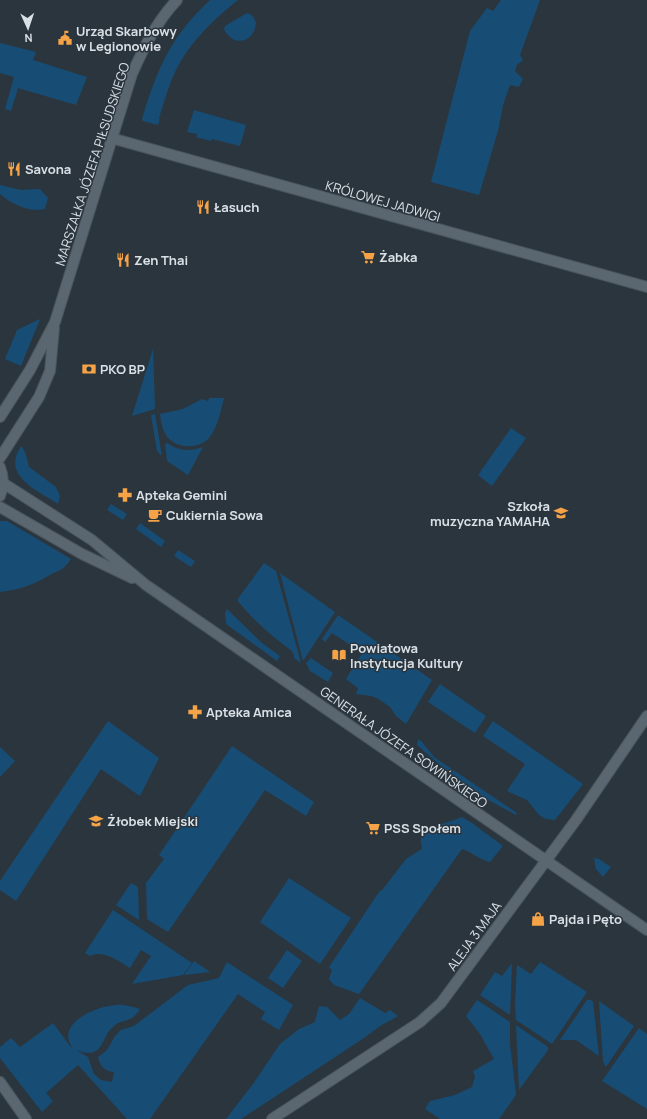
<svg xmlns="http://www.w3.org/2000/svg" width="647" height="1119" font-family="Manrope,sans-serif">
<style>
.green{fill:#174d75}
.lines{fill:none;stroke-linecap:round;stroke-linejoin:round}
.minor-casing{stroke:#4a545b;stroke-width:12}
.minor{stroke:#5a6670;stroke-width:10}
.labels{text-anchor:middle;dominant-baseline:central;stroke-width:3;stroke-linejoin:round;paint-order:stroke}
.poi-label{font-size:13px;font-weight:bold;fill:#d9e0e6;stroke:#2b353e;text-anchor:start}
.street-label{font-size:13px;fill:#d9e0e6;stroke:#2b353e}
</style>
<rect width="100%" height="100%" fill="#2b353e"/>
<!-- green -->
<path class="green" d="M210 0H238C213 20 189 43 175 72 168 87 164 103 159 118L160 119 158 125 143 121 142 119C157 69 171 36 210 0Z
M501 0H540L520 55 523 60 517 65 515 71 523 79 519 87 510 85 503 105 498 131 479 195 431 182 470 31 487 8 493 11Z
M247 13 252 15 256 22C255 43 233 48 224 29L225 26Z
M0 43 36 52 33 60 87 77 76 105 18 88 11 111 5 109 14 77 0 73Z
M194 110 246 125 240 146 212 139 211 141 196 137 197 134 187 132Z
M0 185 21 190 40 189 48 198 45 209C30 213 11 204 0 194Z
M40 319 21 366 5 359 17 330Z
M153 349 155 409 132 416Z
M209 398H224C221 410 217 431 207 440 195 450 174 448 166 435 162 428 161 422 160 414L183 409 202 399 208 401Z
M155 414 162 456 157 451 151 415Z
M511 428 526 438 492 486 478 475Z
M167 443C178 451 190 452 203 447L188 475 167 461 165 444Z
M21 446C26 451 27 460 29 467L56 487 60 496 58 504C37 490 1 476 21 446Z
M111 504 127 514 123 520 107 510Z
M0 521H7L71 559C62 572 60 569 48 576 33 585 18 590 0 592Z
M140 523 165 541 161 547 136 529Z
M178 550 195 561 191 567 174 556Z
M264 563 276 571 301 663 294 658V655L292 651C270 635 254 621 237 600Z
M280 573 335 612 303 661Z
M227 609 262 643 280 656 277 661 226 624 225 613Z
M338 615 432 680 406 724 396 716 390 707 377 698 371 696 356 694 358 688 346 679 362 653 332 633 325 642 322 639Z
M311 658 333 673 328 682 310 671 306 663Z
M440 684 486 716 475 733 428 702Z
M108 721 159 758 140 796 101 769 16 901 0 890V881Z
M493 721 583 784 555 820 546 819 539 815 527 800 507 791 525 764 483 736Z
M418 739 422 742 434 757 517 813 516 815 481 796 440 765 417 745Z
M232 746 314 802 306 816 265 790 168 932 147 919 146 883 164 859 159 855Z
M0 747 15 761 0 777Z
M462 817 472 823 503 846 490 862C480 860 472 852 462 849L359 994 334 985 329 979 332 970 329 967 379 892 383 889 406 859 422 849C422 846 420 842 421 839 423 825 451 823 462 817Z
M594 858 599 859 611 867 603 877 596 869Z
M289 878 351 918 320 964 260 922Z
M131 883 138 887 139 920 116 905Z
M113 910 192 963 183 975 132 984 151 956 141 950 130 968C119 961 103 949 90 956L85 953Z
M287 950 302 961 283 988 268 978Z
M194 961 210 972 184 975Z
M227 962 293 1005 279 1030 261 1019 265 1012 238 994 150 1119H127L78 1065 46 1093 53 1101 42 1112 0 1058V1047L11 1038 20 1047 53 1023 70 1046 73 1048C54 1024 96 1006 116 1005 124 1004 132 1007 140 1009 138 1012 135 1016 132 1018 127 1021 120 1021 115 1025 99 1037 106 1061 76 1050L88 1057 94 1074 101 1080 112 1082 114 1072C104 1071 100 1066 98 1057L107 1050 115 1036 121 1030 134 1026 188 985 219 978Z
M540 962 587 992 552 1044 516 1020 515 1004 517 965 531 974Z
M512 963 510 1015 480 995 495 972 502 976Z
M360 998 385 1013 390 1010 398 1016 380 1026 364 1038 241 1119H226L253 1084 280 1044 299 1029 315 1022 319 1006 327 1007 340 1020 349 1014Z
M477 1000 510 1022V1044L516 1095 499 1119H440L425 1109 430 1101 455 1095 472 1087 475 1077 473 1071 494 1059 480 1034 466 1016Z
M587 1000H591L593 1002 599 1056 576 1040H560Z
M599 1001 634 1026 606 1067 603 1061Z
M516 1025 548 1047V1050L519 1090Z
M639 1028 647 1034V1109L602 1081Z"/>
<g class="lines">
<defs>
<path id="minor" d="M111 138 647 287
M0 417 30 370 55 322 132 74C144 47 157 21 177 0
M0 458 39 397 50 371 54 328
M0 467C4 477 4 486 0 496
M3 483 92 540 146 585 647 930
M0 507 82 554 132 578
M0 1082 26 1119
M272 1119 420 1022 441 1003 576 820 647 716"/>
</defs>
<!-- minor casing -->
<use href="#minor" class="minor-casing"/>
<!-- minor -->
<use href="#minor" class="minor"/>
</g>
<!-- icons -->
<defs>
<symbol id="civic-bare" viewBox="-9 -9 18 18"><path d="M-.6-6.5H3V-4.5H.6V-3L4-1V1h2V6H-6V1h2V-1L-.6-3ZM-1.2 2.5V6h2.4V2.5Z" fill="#f5a346" stroke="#2b353e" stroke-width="2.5" paint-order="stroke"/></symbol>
<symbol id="restaurant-bare" viewBox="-9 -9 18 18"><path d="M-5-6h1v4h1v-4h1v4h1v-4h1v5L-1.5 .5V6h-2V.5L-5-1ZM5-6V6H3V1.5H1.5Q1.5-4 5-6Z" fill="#f5a346" stroke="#2b353e" stroke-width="2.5" paint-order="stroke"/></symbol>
<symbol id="supermarket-bare" viewBox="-9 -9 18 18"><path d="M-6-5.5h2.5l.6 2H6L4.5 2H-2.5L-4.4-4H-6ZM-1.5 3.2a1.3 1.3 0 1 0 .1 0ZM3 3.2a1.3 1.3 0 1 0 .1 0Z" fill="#f5a346" stroke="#2b353e" stroke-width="2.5" paint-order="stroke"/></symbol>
<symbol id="bank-bare" viewBox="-9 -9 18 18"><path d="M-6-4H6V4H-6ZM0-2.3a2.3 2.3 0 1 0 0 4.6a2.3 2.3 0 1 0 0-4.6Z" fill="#f5a346" stroke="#2b353e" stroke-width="2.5" paint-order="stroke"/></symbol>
<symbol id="pharmacy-bare" viewBox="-9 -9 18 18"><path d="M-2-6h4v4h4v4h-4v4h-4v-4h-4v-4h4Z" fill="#f5a346" stroke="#2b353e" stroke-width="2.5" paint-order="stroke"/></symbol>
<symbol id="school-bare" viewBox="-9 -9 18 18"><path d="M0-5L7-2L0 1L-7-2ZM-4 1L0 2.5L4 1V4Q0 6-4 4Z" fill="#f5a346" stroke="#2b353e" stroke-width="2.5" paint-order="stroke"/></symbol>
<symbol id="cafe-bare" viewBox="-9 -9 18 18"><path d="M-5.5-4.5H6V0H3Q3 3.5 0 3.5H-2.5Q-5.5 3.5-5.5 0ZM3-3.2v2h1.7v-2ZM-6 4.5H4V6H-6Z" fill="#f5a346" stroke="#2b353e" stroke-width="2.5" paint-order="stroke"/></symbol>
<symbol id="library-bare" viewBox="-9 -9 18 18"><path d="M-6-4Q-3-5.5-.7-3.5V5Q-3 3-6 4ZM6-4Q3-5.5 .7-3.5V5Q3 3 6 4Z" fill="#f5a346" stroke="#2b353e" stroke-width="2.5" paint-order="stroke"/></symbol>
<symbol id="shop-bare" viewBox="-9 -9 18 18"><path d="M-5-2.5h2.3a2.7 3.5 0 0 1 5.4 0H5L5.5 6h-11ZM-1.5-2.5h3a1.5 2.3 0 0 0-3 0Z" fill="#f5a346" stroke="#2b353e" stroke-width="2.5" paint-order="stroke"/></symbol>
</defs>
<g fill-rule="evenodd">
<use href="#civic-bare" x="55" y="28" width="20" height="20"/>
<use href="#restaurant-bare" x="4" y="159" width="20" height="20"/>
<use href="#restaurant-bare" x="193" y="197" width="20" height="20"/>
<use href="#supermarket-bare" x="358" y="247" width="20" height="20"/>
<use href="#restaurant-bare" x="113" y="250" width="20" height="20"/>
<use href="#bank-bare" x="79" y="359" width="20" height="20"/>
<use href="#pharmacy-bare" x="115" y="485" width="20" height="20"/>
<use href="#school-bare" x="551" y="503" width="20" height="20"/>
<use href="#cafe-bare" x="145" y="505" width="20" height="20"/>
<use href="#library-bare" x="329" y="645" width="20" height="20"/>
<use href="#pharmacy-bare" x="185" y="702" width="20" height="20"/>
<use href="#school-bare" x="86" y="811" width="20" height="20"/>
<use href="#supermarket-bare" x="363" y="818" width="20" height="20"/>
<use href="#shop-bare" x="528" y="909" width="20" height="20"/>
</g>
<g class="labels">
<!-- poi labels -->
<g class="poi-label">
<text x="76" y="31">Urząd Skarbowy<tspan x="76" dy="15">w Legionowie</tspan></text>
<text x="25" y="169">Savona</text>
<text x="214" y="207">Łasuch</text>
<text x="379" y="257">Żabka</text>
<text x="134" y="260">Zen Thai</text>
<text x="100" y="369">PKO BP</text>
<text x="136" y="495">Apteka Gemini</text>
<text x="550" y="506" text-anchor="end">Szkoła<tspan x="550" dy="15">muzyczna YAMAHA</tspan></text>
<text x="166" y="515">Cukiernia Sowa</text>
<text x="350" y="648">Powiatowa<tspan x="350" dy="15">Instytucja Kultury</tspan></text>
<text x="206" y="712">Apteka Amica</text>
<text x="107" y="821">Żłobek Miejski</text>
<text x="384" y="828">PSS Społem</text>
<text x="549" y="919">Pajda i Pęto</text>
</g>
<!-- street labels -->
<g class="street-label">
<text transform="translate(92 164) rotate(-72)">MARSZAŁKA JÓZEFA PIŁSUDSKIEGO</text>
<text transform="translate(383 201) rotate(16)">KRÓLOWEJ JADWIGI</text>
<text transform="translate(404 747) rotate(35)">GENERAŁA JÓZEFA SOWIŃSKIEGO</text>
<text transform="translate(474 936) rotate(-54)">ALEJA 3 MAJA</text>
</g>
</g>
<!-- north arrow -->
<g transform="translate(28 28) rotate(177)" stroke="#2b353e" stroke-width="3" paint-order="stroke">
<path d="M0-3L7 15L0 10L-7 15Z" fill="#d9e0e6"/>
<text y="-6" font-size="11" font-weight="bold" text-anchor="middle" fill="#d9e0e6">N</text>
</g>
</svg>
